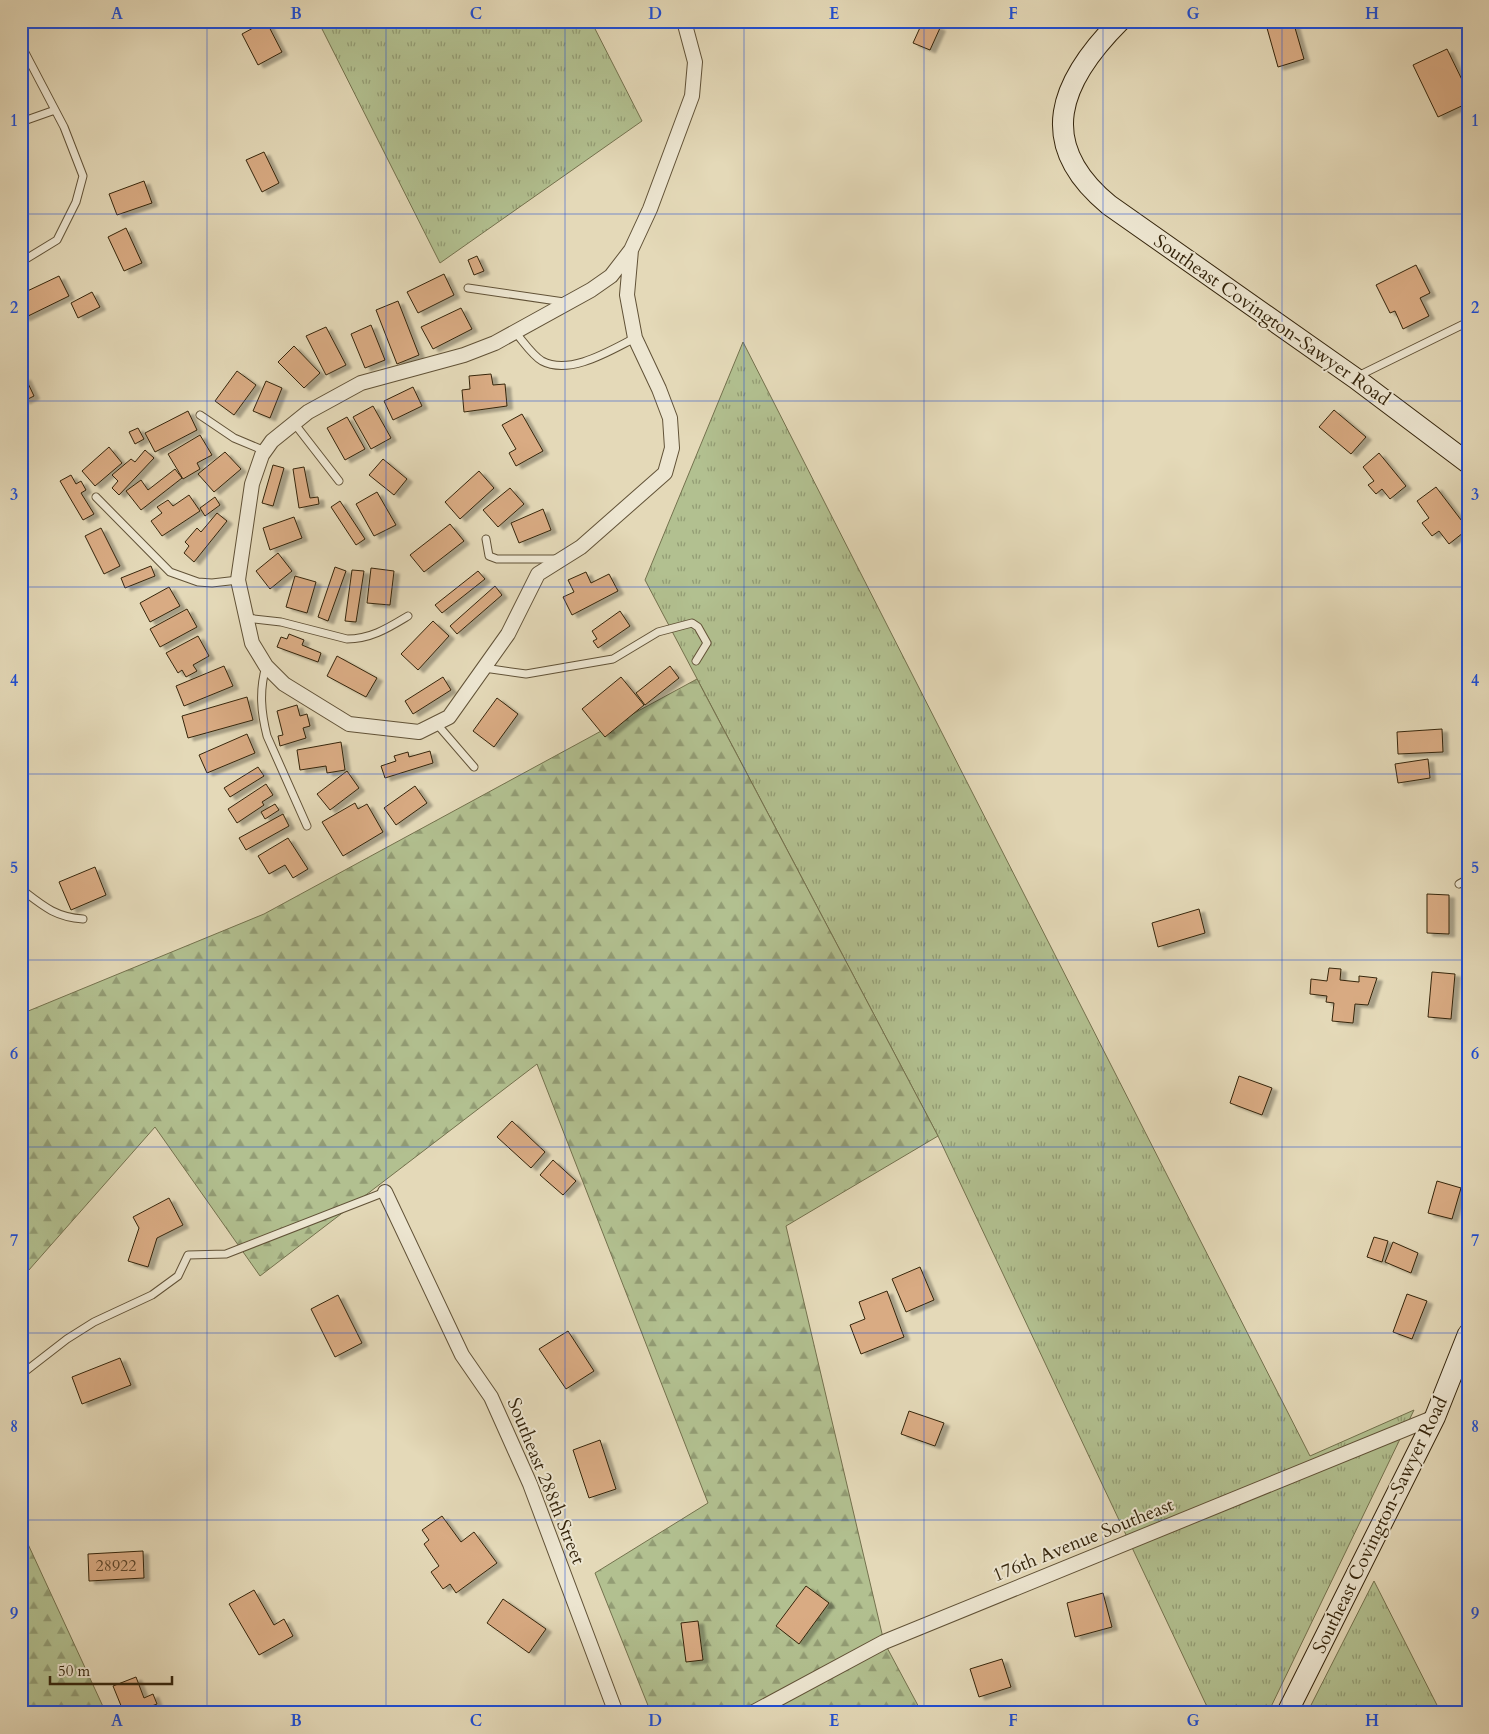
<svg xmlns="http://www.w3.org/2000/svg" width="1489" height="1734" font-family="Cardo,serif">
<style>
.grass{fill:url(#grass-tufts);stroke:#74724e}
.forest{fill:url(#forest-firs);stroke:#74724e}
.building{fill:#d9ab83;stroke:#35250c;filter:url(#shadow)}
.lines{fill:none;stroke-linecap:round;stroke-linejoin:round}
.lane-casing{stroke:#615237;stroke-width:9}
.street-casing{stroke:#615237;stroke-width:16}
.secondary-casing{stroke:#35250c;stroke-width:22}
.lane{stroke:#ede6d1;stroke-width:7}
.street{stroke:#ede6d1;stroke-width:14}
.secondary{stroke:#ede6d1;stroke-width:20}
.grid{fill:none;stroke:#1d4ed8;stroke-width:1;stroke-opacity:0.55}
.labels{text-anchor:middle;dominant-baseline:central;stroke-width:4;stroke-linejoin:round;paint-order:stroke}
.number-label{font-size:16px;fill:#5e462a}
.street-label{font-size:19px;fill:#35250c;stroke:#ede6d1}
.neatline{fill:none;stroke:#1d4ed8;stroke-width:2}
.grid-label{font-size:16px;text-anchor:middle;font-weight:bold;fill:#1d4ed8}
</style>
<defs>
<pattern id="grass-tufts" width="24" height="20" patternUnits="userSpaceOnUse" patternTransform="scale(1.25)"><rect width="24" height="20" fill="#b2c090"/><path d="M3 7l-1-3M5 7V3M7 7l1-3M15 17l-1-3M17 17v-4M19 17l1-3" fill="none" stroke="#929c74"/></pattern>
<pattern id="forest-firs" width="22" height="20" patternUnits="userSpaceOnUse" patternTransform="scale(1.25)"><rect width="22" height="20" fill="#b2c090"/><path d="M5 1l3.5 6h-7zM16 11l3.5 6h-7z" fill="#929c74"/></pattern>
<filter id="shadow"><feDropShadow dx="5.5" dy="3" stdDeviation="1" flood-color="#0004"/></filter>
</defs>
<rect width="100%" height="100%" fill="#e4d9b8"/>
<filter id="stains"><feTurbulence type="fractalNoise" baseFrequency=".004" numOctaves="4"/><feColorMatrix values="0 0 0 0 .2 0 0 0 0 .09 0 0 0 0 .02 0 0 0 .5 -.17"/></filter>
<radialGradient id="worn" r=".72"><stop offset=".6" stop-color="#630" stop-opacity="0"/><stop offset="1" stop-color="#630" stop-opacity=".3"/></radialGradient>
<!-- grass -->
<path class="grass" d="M318 21H591L642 121 440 263Z
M743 342 1310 1456 1414 1410 1268 1713H1210L938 1136 645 580Z
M1374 1581 1441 1713H1307Z"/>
<!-- forest -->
<path class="forest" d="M697 679 938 1136 786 1226 884 1642 922 1713H651L595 1573 708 1503 537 1064 260 1276 155 1127 21 1279V1014L264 914Z
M21 1529 106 1713H21Z"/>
<!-- building -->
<path class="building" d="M266 21 282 52 258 65 242 34Z
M923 21 940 28 930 50 913 43Z
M1265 21H1293L1304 59 1278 67Z
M1447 49 1468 92V103L1438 117 1413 65Z
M264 152 279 183 262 192 246 160Z
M144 181 152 203 117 215 109 194Z
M126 228 142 263 124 271 108 237Z
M477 256 484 271 474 275 468 260Z
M1416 265 1430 293 1420 298 1429 316 1403 329 1395 311 1390 313 1376 285Z
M444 274 454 295 418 313 407 292Z
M59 276 69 296 24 318 21 312V294Z
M92 292 100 307 78 318 71 303Z
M398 301 419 355 397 364 376 310Z
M461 308 472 329 433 349 421 327Z
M371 325 385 360 365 368 351 334Z
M326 327 346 365 326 375 306 336Z
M294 346 320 373 304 388 278 362Z
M237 371 256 385 234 415 215 401Z
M491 374 493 385 505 384 507 406 464 412 462 390 470 389 469 376Z
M25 377 34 396 24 401 21 395V379Z
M266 381 282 388 270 418 253 411Z
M413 387 422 406 393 420 384 401Z
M373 406 391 438 371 449 353 417Z
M1334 410 1366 437 1351 454 1319 427Z
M188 411 197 430 155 452 145 433Z
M522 414 543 451 516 466 509 453 516 449 502 425Z
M347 417 365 449 345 460 327 428Z
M138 428 144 439 135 444 129 432Z
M200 435 212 455 197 463 200 469 183 479 168 454Z
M109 447 122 463 95 486 82 471Z
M145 450 154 458 119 495 112 488 118 481 112 475 131 459 135 462Z
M225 452 241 469 214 492 198 474Z
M1379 453 1406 486 1390 499 1382 489 1376 494 1368 485 1374 481 1363 467Z
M383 459 407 479 394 495 369 475Z
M273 465 284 468 273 506 262 503Z
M304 467 310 498 318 497 319 504 299 508 293 469Z
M175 469 182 478 141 510 126 491 141 480 148 490Z
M479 471 494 488 460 519 445 502Z
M71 475 76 484 81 481 86 490 81 493 94 514 83 520 60 481Z
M1436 487 1468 529 1449 544 1439 531 1432 536 1422 523 1429 518 1417 501Z
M510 488 524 504 498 527 483 510Z
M377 492 396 525 374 536 356 504Z
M189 495 200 511 162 536 151 521 162 513 157 507 168 500 173 506Z
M215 497 220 505 205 516 200 508Z
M340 501 365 539 356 545 331 507Z
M543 509 551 530 519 543 511 523Z
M217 513 227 521 194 562 184 553 189 546 185 542 197 528 201 532Z
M294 517 302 538 270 550 263 528Z
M450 524 464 541 424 572 410 555Z
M101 528 120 566 104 574 85 536Z
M278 553 292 571 270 589 256 571Z
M151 566 155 576 125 588 121 578Z
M335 567 346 571 328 621 318 617Z
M371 568 394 571 390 605 367 603Z
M352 570 364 571 356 622 345 621Z
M478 571 485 579 442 613 435 605Z
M586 572 591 583 609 574 618 591 572 615 563 597 574 592 568 580Z
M295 576 316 582 307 613 286 607Z
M495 586 502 595 457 634 450 626Z
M169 587 180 606 150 622 140 603Z
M187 609 197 627 160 647 150 629Z
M620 611 630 626 598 648 593 641 597 639 592 631Z
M433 621 449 636 418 670 401 654Z
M289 634 304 640 302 645 321 653 318 662 277 647 281 637 287 639Z
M198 636 209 656 193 665 197 671 186 677 182 670 178 673 166 653Z
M337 656 377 678 366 697 327 676Z
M224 666 233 686 184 706 176 686Z
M670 666 679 678 645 705 636 693Z
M443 677 451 690 413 714 405 701Z
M621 677 644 705 605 737 582 709Z
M247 697 253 720 188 738 182 716Z
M497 698 518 714 494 747 473 731Z
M297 705 300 716 307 714 310 726 303 728 306 738 280 746 278 736 283 735 277 711Z
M1442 729 1443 752 1398 754 1397 732Z
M247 734 255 753 207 773 199 755Z
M341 742 345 770 327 773 326 766 300 770 297 750Z
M430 751 433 763 385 778 381 766 396 761 394 756 408 752 409 757Z
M1428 759 1430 778 1398 783 1395 764Z
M258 767 264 776 230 797 224 788Z
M347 771 359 788 330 810 317 794Z
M266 784 273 795 262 802 264 805 237 823 228 809Z
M415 786 427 803 396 825 384 808Z
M355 803 358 809 367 804 383 832 343 856 322 822Z
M275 804 279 810 265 819 261 812Z
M283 814 289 826 246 850 239 838Z
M288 838 308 869 293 878 285 865 269 874 258 856Z
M95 867 106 895 71 910 59 882Z
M1427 894 1449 895V934L1427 933Z
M1199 909 1205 933 1158 947 1152 923Z
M1329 968 1341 969 1340 980 1359 982V976L1377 978 1368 1005 1355 1004 1353 1023 1332 1021 1334 1003 1326 1002 1327 996 1310 994 1311 979 1327 981Z
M1432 972 1455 974 1451 1019 1428 1017Z
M1239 1076 1272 1088 1262 1115 1230 1103Z
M512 1121 545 1152 531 1168 497 1137Z
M553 1160 576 1181 563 1195 540 1175Z
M1437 1181 1461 1188 1452 1219 1428 1213Z
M169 1198 183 1225 157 1238 148 1267 128 1261 139 1228 133 1217Z
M1374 1237 1388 1241 1382 1262 1367 1257Z
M1393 1242 1418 1253 1411 1273 1385 1262Z
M920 1267 934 1300 906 1312 892 1279Z
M887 1291 904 1337 861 1354 850 1325 865 1319 859 1302Z
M1407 1294 1427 1301 1412 1339 1393 1332Z
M338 1295 362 1343 335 1357 311 1309Z
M568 1331 594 1371 566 1389 539 1349Z
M120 1358 131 1385 82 1404 72 1377Z
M909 1411 944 1423 935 1446 901 1434Z
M600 1440 616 1489 589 1498 573 1450Z
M442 1516 461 1542 474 1532 497 1563 456 1593 450 1584 443 1589 431 1572 439 1566 424 1544 429 1540 422 1530Z
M143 1551 144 1578 89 1581 88 1554Z
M806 1586 829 1603 799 1644 776 1626Z
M254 1590 274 1625 284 1619 293 1636 259 1655 229 1604Z
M1103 1593 1112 1627 1075 1637 1067 1603Z
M503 1599 546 1629 529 1653 487 1623Z
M698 1621 703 1660 686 1662 681 1623Z
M1002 1659 1011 1687 979 1697 970 1669Z
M136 1677 144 1698 153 1694 157 1704 149 1707 151 1713H124L113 1686Z"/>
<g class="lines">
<defs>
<path id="lane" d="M21 45 64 127 83 176 76 202 57 240 21 262
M21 122 55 110
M468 288 564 302
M515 332C523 341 532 355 542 361 570 376 611 350 635 338
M1356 377 1468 322
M200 415 234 438 265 451
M294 423 339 481
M96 497 170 572 198 582 212 583 238 580
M486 539 489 556 497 559H558
M246 618 281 622 347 639C371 639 388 628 408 616
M266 666C259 691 261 712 267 736L307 826
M484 668 526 674 613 659 658 632 692 623 698 627 707 643 696 661
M436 723 474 767
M1459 884 1468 879
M21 889C43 906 55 917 83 919
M27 1370 67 1339 94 1322 152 1295 178 1276 188 1255 226 1254 385 1192"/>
<path id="street" d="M631 250 627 295 635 338 659 389 670 418 672 448 665 473 581 547 538 574 508 634 449 717 419 732 349 724 284 684 266 666 252 643 238 580 252 484 262 455 272 441 308 412 361 383 464 355 495 343 591 290 611 276 631 250 650 209 692 96 695 62 684 21
M385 1192 462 1355 491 1397 530 1484 616 1713
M752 1713 884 1642 1435 1417"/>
<path id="secondary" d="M1120 21C1060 81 1034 143 1109 205L1355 378 1468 463
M1287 1713 1435 1417 1468 1334"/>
</defs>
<!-- lane casing -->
<use href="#lane" class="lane-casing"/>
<!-- street casing -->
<use href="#street" class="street-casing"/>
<!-- secondary casing -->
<use href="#secondary" class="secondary-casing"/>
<!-- lane -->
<use href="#lane" class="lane"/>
<!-- street -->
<use href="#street" class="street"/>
<!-- secondary -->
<use href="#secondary" class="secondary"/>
</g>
<!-- grid -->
<path class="grid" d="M207 21V1713M386 21V1713M565 21V1713M744 21V1713M924 21V1713M1103 21V1713M1282 21V1713M21 214H1468M21 401H1468M21 587H1468M21 774H1468M21 960H1468M21 1147H1468M21 1333H1468M21 1520H1468"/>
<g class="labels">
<!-- number labels -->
<g class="number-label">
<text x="116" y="1566">28922</text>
</g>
<!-- street labels -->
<g class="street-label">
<text transform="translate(1272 320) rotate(35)">Southeast Covington-Sawyer Road</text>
<text transform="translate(546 1481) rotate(68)">Southeast 288th Street</text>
<text transform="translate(1380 1525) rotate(-64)">Southeast Covington-Sawyer Road</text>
<text transform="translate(1083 1540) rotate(-22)">176th Avenue Southeast</text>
</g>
</g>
<!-- margin -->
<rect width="1489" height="1734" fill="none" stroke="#e4d9b8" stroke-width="55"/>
<!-- scale -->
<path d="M50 1676v8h122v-8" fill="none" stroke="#35250c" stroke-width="2.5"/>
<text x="58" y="1676" font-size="15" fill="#35250c" stroke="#ede6d1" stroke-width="4" paint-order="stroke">50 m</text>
<rect x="28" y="28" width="1434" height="1678" class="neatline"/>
<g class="grid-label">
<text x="117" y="19">A</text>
<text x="296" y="19">B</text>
<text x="476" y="19">C</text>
<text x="655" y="19">D</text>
<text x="834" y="19">E</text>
<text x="1013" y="19">F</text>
<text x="1193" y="19">G</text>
<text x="1372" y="19">H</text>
<text x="14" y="126">1</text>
<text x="1475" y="126">1</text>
<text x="14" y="313">2</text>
<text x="1475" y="313">2</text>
<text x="14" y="500">3</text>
<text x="1475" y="500">3</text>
<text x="14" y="686">4</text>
<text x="1475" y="686">4</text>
<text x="14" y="873">5</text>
<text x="1475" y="873">5</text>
<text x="14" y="1059">6</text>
<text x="1475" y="1059">6</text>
<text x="14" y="1246">7</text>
<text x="1475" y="1246">7</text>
<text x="14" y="1432">8</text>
<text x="1475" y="1432">8</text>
<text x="14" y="1619">9</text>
<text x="1475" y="1619">9</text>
<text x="117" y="1726">A</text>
<text x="296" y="1726">B</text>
<text x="476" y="1726">C</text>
<text x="655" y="1726">D</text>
<text x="834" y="1726">E</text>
<text x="1013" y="1726">F</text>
<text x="1193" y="1726">G</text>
<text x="1372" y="1726">H</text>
</g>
<rect width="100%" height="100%" filter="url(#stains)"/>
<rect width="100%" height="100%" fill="url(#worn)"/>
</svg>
